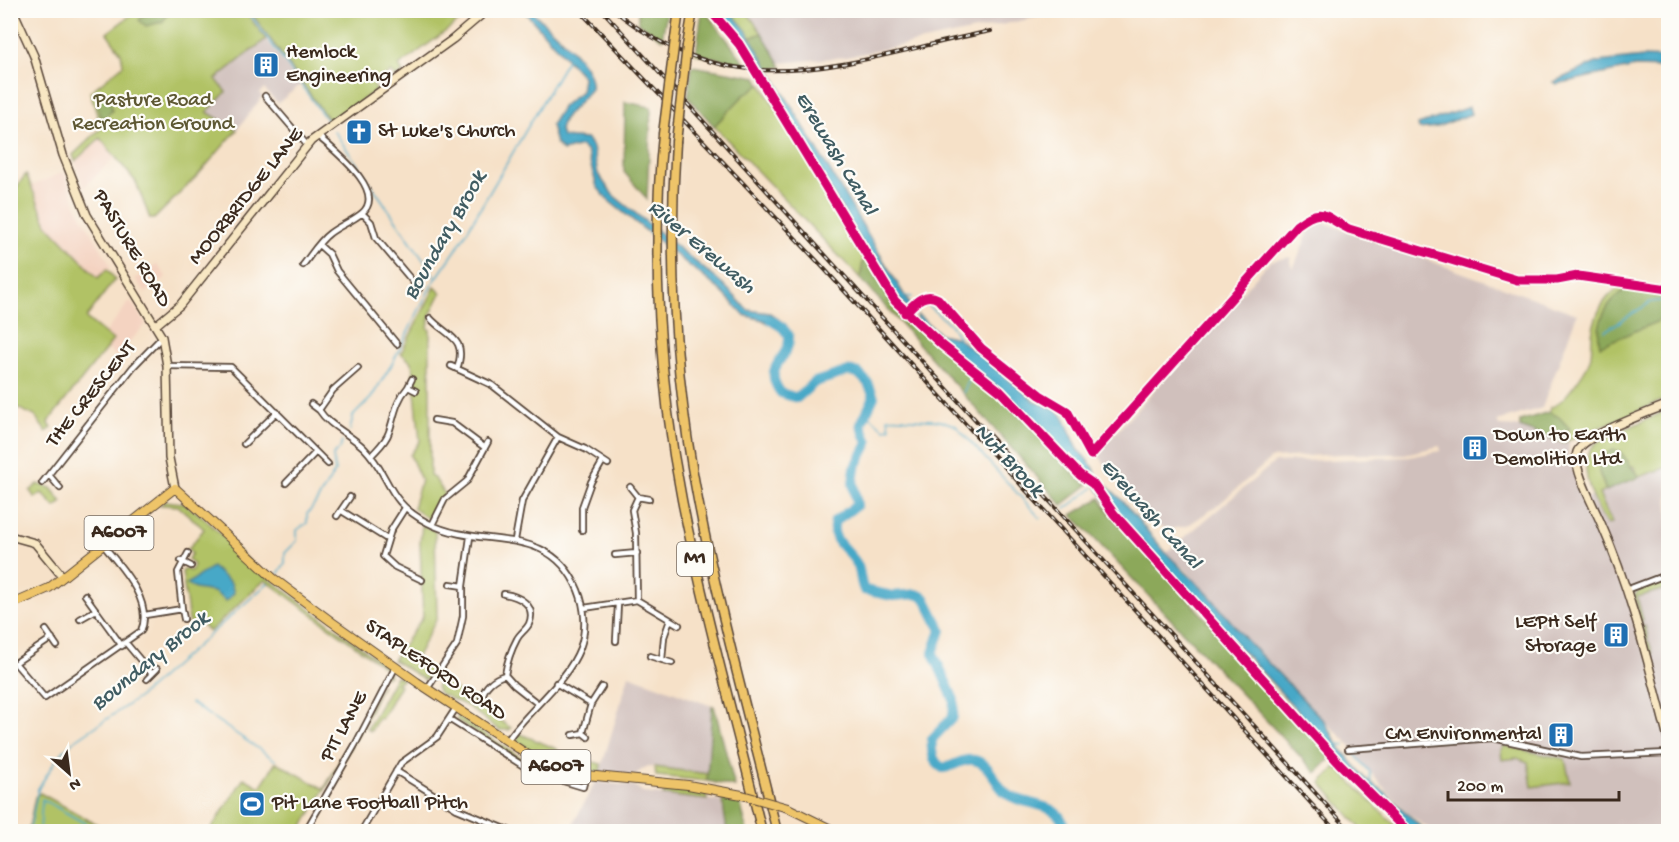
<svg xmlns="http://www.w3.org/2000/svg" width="1679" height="842" font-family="'Gochi Hand',sans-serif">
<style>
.built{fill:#f4d3c1}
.industrial{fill:#d0c0bc}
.green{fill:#b1c265;stroke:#767642;stroke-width:1.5}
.forest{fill:#8ca85a;stroke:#64693c;stroke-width:1.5}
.water{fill:#47a8c7;stroke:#416972;stroke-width:1.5}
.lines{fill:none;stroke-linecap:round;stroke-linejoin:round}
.stream{stroke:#47a8c7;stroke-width:1.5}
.river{stroke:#47a8c7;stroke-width:10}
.street-casing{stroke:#574538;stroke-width:8}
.secondary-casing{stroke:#574538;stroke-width:10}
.primary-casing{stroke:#574538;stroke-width:10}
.highway-casing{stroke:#574538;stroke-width:11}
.street{stroke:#fff;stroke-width:4.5}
.secondary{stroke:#f8e7c3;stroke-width:7}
.primary{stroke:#eec469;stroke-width:8}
.highway{stroke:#eec469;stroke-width:8}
.rail-casing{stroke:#3b2a1e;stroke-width:4}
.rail{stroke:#fdfcf7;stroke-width:1.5;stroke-dasharray:4.5;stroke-linecap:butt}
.primary-bridge-casing{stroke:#574538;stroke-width:10;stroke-linecap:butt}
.highway-bridge-casing{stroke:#574538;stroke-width:11;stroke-linecap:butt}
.primary-bridge{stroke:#eec469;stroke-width:8}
.highway-bridge{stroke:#eec469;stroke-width:8}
.cycleway-casing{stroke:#fdfcf7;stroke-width:13}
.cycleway{stroke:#d6006c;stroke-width:9}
.labels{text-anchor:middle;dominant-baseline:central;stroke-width:4.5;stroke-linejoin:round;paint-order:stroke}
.shield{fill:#fdfcf7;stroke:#75695f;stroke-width:1.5}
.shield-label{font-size:20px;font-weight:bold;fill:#3b2a1e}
.poi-label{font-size:21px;fill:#3b2a1e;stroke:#fdfcf7;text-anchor:start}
.park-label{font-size:21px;fill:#5e5833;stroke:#fdfcf7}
.street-label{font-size:21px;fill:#3b2a1e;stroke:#fdfcf7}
.water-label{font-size:22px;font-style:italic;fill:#405c62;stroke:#fdfcf7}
</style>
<rect width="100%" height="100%" fill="#fdfcf7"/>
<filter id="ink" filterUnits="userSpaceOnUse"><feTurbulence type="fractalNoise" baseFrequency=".0167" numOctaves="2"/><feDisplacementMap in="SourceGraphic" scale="12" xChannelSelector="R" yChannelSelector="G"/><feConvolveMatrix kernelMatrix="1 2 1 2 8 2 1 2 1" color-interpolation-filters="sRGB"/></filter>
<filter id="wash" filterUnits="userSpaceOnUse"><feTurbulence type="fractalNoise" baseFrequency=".008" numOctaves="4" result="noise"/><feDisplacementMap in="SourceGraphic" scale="24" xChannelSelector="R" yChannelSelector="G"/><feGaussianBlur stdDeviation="1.35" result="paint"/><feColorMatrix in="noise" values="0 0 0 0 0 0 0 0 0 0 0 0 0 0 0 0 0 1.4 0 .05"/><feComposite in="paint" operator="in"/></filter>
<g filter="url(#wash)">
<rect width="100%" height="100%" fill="#f6e1c8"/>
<!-- built -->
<path class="built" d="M99 138 115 157 84 187 75 161Z
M64 172 78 209 111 266 98 279 47 224 31 186Z
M157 264 166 277 146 293 135 279Z
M130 301 146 324 116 356 106 348 113 340 105 333Z"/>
<!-- industrial -->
<path class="industrial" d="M746 11H1068L846 57 779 63Z
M266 39 300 85 278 103 264 89 260 93 262 97 237 130 207 112 226 92 215 79Z
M1314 219 1577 314 1542 408 1497 421 1499 426 1523 427 1562 443 1569 441 1568 459 1586 499 1668 467V831L1435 832 1425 826 1409 814 1375 778 1349 744 1314 711 1249 643 1187 571 1166 553 1275 462 1409 457 1440 451V446L1405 454H1340L1272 458 1218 505 1187 526 1169 529 1153 524 1097 454 1270 261 1290 257 1293 269Z
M629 675 712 706 708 774 648 766 634 775 600 772Z
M595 782 635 786 644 793 721 801 727 831 569 832Z"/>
<!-- green -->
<path class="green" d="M132 11H245L266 39 216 79 226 92 207 112 237 130 198 175 154 219H150L136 182 100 138 75 161 73 155 101 128 90 92 123 65 121 53 107 33 131 15Z
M250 11H473L399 66 403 72 395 77 391 72 373 85 377 90 330 122Z
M730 11H746L762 33 750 38Z
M761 84 867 259 863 262 860 278 714 126 744 95Z
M26 174 47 224 98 278 107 269 115 279 86 318 113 340 48 422 52 428 46 432 35 416 11 405V195Z
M435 287 441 293 430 315 428 328 430 330V476L435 479 445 494 429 519 413 508 421 480 410 455 420 441 412 363 401 353Z
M1620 287 1668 292V398L1563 443 1520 427V421L1549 412 1550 407C1561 407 1584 373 1589 362 1593 354 1591 343 1592 334 1595 315 1604 297 1620 287Z
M1668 410V467L1639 477 1634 466 1599 472 1606 491 1599 494 1612 523 1607 525C1593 503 1571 456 1601 440Z
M38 484 51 488 62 502 55 507 42 493 35 498 30 491Z
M166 501 183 503 203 517 258 570 389 668V676L385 677 388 670 265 580 209 632 198 621 193 626 189 621 182 572 185 569 191 571 194 565 188 559 192 553 188 549 204 529 178 506 160 505Z
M422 525 435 531 437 618 415 660 433 672 425 680 393 660 423 617 420 543Z
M1663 582 1666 589 1637 597 1643 620 1640 621 1642 627 1645 626 1648 639 1646 641 1649 642 1653 654 1649 655 1634 596 1639 591Z
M396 676 403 679 397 683 400 685 381 719 378 718 371 731 367 729Z
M441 679 511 728 509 730H499L467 706 439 693 436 687Z
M382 684 363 726 300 831 209 832 244 778 260 787 276 762 324 789Z
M458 716 533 766 581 783 532 769 456 720Z
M518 733 557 749 559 753 601 764 600 772C573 769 538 759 517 741Z
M1504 746 1565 759 1570 782 1532 787 1528 762 1517 758 1502 760 1501 750Z
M655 767 708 774 707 781 656 776Z
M1336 767 1401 831H1363L1321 783Z
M666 789 706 794 707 800 663 795Z
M40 793 109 831 28 832 35 797Z"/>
<!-- forest -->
<path class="forest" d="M150 10H171V11L162 22 146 26 139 20Z
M638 11H667L662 39 638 22Z
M702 11H705L746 64 696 54Z
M762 33 782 67 767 69 750 38Z
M692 66 757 77 761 84 744 95 714 126 688 97Z
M104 94 110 96 112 111 104 118 100 116 97 102Z
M625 102 651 107 647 199 624 172Z
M867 259 887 294 905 316 1014 408 1078 478 1088 485 1062 505 860 278 863 262Z
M1629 287 1668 293V317L1600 346C1594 322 1609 298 1629 287Z
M1549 412 1559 417 1570 429 1555 440 1520 427V421Z
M1612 450 1620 451 1639 477 1606 491 1599 472V459Z
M1100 498 1111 515 1332 757 1316 773 1072 515Z
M712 706H714L735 787 707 781Z
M722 798 740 801 747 831H727Z"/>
<!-- water -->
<path class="water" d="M524 11H532C549 30 596 63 591 89L563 120 560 130 562 137 587 139 593 148 598 174 613 195 723 284 748 310 770 313 786 325 781 331 763 320 744 315 721 291 609 201 597 187 587 152 581 146 563 151 556 144 551 125 563 106 581 91 583 77Z
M716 11H730L746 30 915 313 913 315 888 286 742 42Z
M1643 57 1668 58V68L1635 67 1557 84 1553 82 1598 62Z
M1469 107 1471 114 1437 127 1419 129 1418 125Z
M918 315 940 334 958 338 1036 402 1055 409 1063 416 1078 449 1094 468 1097 477 1120 498 1166 553 1209 595 1249 643 1325 722 1340 748 1367 780 1384 791 1425 831H1411L1388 809 1109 506 1094 482 1083 475 1014 401 940 342 916 318Z
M212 567 231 583 234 593 226 601 214 592 195 589 187 584Z"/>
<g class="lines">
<!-- stream -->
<path class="stream" d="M247 10 328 122
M334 131 436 278
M904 296 912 297
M927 305 950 324 958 337
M1605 331 1651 302 1668 300
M963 393 973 372
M867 413 884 429 890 428 888 418C898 416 902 419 911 419 929 420 937 419 955 425L1040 518
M350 430 353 416 371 398 392 364 431 286 456 250 567 60
M1065 509 1093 488
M278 574 285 563V553L297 541V530L307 523V514C319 501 325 486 335 472L333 455 340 449 342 442
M191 703 275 760
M1337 744 1345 745
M1353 752 1370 772 1371 785
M42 799 100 832
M29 832 38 789 56 760 71 743 138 698 268 583
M40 832 42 800"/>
<!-- river -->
<path class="river" d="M771 320 782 327 789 336C791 360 760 365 781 393L797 398 815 382 849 371 858 373 868 383 874 397 861 424 868 443 855 468 853 483 857 505 835 521C828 542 852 551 858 566 861 574 860 582 864 590L893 596 917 594 925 598 941 630 933 653 954 700 953 717 932 739C931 751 932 762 943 768 954 767 962 758 974 760 992 764 994 784 1006 793 1024 808 1063 799 1065 832"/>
</g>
</g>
<g filter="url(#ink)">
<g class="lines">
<defs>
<path id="street" d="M265 96 307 145
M362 213 371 222 376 238 419 289
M319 245 329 254 337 271 397 344
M303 265C311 255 319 241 330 233 340 225 353 221 362 213 388 191 332 149 318 136
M430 318C447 337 468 337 457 369
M167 366 231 367 328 464
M451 366 492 385 558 437 585 449 608 464
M358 368 333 390 319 410C329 426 350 434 364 448 391 475 385 501 428 523 482 551 549 521 578 590 585 607 587 630 580 648 566 684 528 709 507 741
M408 387 412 379
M311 404 319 410
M434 420 452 423 484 447
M244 444 277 412
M371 456C377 449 386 442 389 432 395 415 395 402 408 387L416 391
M49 475 60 488
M42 483 133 367 162 337
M286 483 316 452
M630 487 638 497 632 510 636 533 637 600
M638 497 649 499
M405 508 391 530 383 556 395 567 422 580
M342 511 387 539
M337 516 350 497
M432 525 445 499 467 481 488 442
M582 530V507L591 482 603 461
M515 540 522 501 558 437
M615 555 637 553
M181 561 191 566
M450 584 463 586
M1626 590 1668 574
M504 594C519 596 537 605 529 624 526 630 520 633 517 639 511 650 507 662 505 675L514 685 537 703
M85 595 122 646
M584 608 637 600 679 625
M182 609 184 619
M145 615 182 609 178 572 188 553
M80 619 96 610
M46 630 57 646
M52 638 15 663 45 698 141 631C154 602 121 567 104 546
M616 641 618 604
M126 643 152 674
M650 656 672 663
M662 660 664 637 670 620
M147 679 157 669
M556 683 591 704
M427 689 457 644 463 616V586L470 537
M482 698C484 686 494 678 505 675
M449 719 533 772 583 787 586 775
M583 733 591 704 602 687
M573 735 583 733 588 737
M1348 749 1493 738 1581 757 1668 753
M396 771 457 809 513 832
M305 832 355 745 395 668
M361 832 401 763 437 737 456 708"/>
<path id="secondary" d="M13 10 34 56 63 155 87 215 162 337 167 366 169 458 175 488
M156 325 180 305 311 141 453 39 487 10
M1668 404C1651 412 1583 435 1577 452 1572 467 1594 507 1600 521 1631 590 1649 666 1668 739
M10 536 35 543 63 577"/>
<path id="primary" d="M10 605 49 588 175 488 273 578 332 622 417 682 530 756 560 769 586 775 688 785 742 795
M788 808 837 832"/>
<path id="highway" d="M675 39 679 10
M687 46 693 10
M663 134C651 253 659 383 682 500 704 612 735 721 762 832
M676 142C668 261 675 382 698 500 719 611 750 721 777 832"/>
</defs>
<!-- street casing -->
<use href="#street" class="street-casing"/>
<!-- secondary casing -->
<use href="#secondary" class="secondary-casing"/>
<!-- primary casing -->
<use href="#primary" class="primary-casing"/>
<!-- highway casing -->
<use href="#highway" class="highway-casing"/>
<!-- street -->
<use href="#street" class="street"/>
<!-- secondary -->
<use href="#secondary" class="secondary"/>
<!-- primary -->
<use href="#primary" class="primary"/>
<!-- highway -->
<use href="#highway" class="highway"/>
<defs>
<path id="rail" d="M579 10 818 262 1337 832
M602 10 1351 832
M614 10C739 113 851 59 991 31"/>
</defs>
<!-- rail casing -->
<use href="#rail" class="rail-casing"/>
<!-- rail -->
<use href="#rail" class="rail"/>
<defs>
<path id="primary-bridge" d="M742 795 788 808"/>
<path id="highway-bridge" d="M663 134 675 39
M676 142 687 46"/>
</defs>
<!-- primary-bridge casing -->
<use href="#primary-bridge" class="primary-bridge-casing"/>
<!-- highway-bridge casing -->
<use href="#highway-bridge" class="highway-bridge-casing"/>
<!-- primary-bridge -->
<use href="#primary-bridge" class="primary-bridge"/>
<!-- highway-bridge -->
<use href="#highway-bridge" class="highway-bridge"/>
<defs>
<path id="cycleway" d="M710 10 739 44 895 301 942 345 1000 391 1080 475 1093 484 1114 514 1339 763 1408 832
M905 313C914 304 924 291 938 299L981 348 1040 395 1067 411 1091 455 1297 225C1324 205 1324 217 1349 229L1517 280H1557L1578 276 1668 289"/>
</defs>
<!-- cycleway casing -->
<use href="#cycleway" class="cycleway-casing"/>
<!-- cycleway -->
<use href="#cycleway" class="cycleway"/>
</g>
</g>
<!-- icons -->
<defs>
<symbol id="building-square" viewBox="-11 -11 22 22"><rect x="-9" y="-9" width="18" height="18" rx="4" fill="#1f6fb2" stroke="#fdfcf7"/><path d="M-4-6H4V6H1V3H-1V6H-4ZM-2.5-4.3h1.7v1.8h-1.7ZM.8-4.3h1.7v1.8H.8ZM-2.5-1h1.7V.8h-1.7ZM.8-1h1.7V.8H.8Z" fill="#fff"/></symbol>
<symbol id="church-square" viewBox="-11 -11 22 22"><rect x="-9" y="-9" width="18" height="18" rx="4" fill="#1f6fb2" stroke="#fdfcf7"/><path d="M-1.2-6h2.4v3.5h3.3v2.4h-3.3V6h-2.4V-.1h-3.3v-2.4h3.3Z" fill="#fff"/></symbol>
<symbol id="stadium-square" viewBox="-11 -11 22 22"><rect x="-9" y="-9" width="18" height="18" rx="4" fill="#1f6fb2" stroke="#fdfcf7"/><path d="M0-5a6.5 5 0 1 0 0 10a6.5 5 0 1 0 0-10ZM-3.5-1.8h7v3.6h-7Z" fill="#fff"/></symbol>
</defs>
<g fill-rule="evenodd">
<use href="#building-square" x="251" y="50" width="30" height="30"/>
<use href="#church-square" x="344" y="117" width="30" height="30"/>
<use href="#building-square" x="1460" y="433" width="30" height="30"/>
<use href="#building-square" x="1601" y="620" width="30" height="30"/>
<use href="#building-square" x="1546" y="720" width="30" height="30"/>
<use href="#stadium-square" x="237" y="789" width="30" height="30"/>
</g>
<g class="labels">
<!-- shield labels -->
<g class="shield">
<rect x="84.5" y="516" width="69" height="34" rx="4.5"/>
<rect x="677" y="542" width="36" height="34" rx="4.5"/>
<rect x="521.5" y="750" width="69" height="34" rx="4.5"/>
</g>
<g class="shield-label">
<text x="119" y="533">A6007</text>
<text x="695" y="559">M1</text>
<text x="556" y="767">A6007</text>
</g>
<!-- poi labels -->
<g class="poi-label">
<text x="286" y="53">Hemlock<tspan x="286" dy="24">Engineering</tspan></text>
<text x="378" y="132">St Luke's Church</text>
<text x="1494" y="436">Down to Earth<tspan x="1494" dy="24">Demolition Ltd</tspan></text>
<text x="1596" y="623" text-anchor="end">LEPH Self<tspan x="1596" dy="24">Storage</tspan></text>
<text x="1542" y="735" text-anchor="end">CM Environmental</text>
<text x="272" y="804">Pit Lane Football Pitch</text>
</g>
<!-- park labels -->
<g class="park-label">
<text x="153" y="101">Pasture Road<tspan x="153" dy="24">Recreation Ground</tspan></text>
</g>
<!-- street labels -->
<g class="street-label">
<text transform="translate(247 197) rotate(-51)">MOORBRIDGE LANE</text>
<text transform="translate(131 249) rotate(59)">PASTURE ROAD</text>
<text transform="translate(92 395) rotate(-51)">THE CRESCENT</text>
<text transform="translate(435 671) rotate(34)">STAPLEFORD ROAD</text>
<text transform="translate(345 727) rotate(-61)">PIT LANE</text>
</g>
<!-- water labels -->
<g class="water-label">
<text transform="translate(835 154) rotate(59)">Erewash Canal</text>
<text transform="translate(446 236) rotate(-60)">Boundary Brook</text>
<text transform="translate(701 248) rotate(40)">River Erewash</text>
<text transform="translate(1008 461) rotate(47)">Nut Brook</text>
<text transform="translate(1150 515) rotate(48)">Erewash Canal</text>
<text transform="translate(151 662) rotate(-39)">Boundary Brook</text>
</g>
</g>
<!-- margin -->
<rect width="1679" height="842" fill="none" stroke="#fdfcf7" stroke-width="36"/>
<!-- north arrow -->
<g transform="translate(69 773) rotate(152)" stroke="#fdfcf7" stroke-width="4.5" paint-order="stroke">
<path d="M0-4.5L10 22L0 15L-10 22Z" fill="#3b2a1e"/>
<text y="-9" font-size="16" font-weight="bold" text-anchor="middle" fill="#3b2a1e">N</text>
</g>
<!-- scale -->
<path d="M1448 791v9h171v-9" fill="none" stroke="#3b2a1e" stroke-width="3"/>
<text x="1457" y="791" font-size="18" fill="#3b2a1e" stroke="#fdfcf7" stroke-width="4.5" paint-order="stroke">200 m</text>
</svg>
